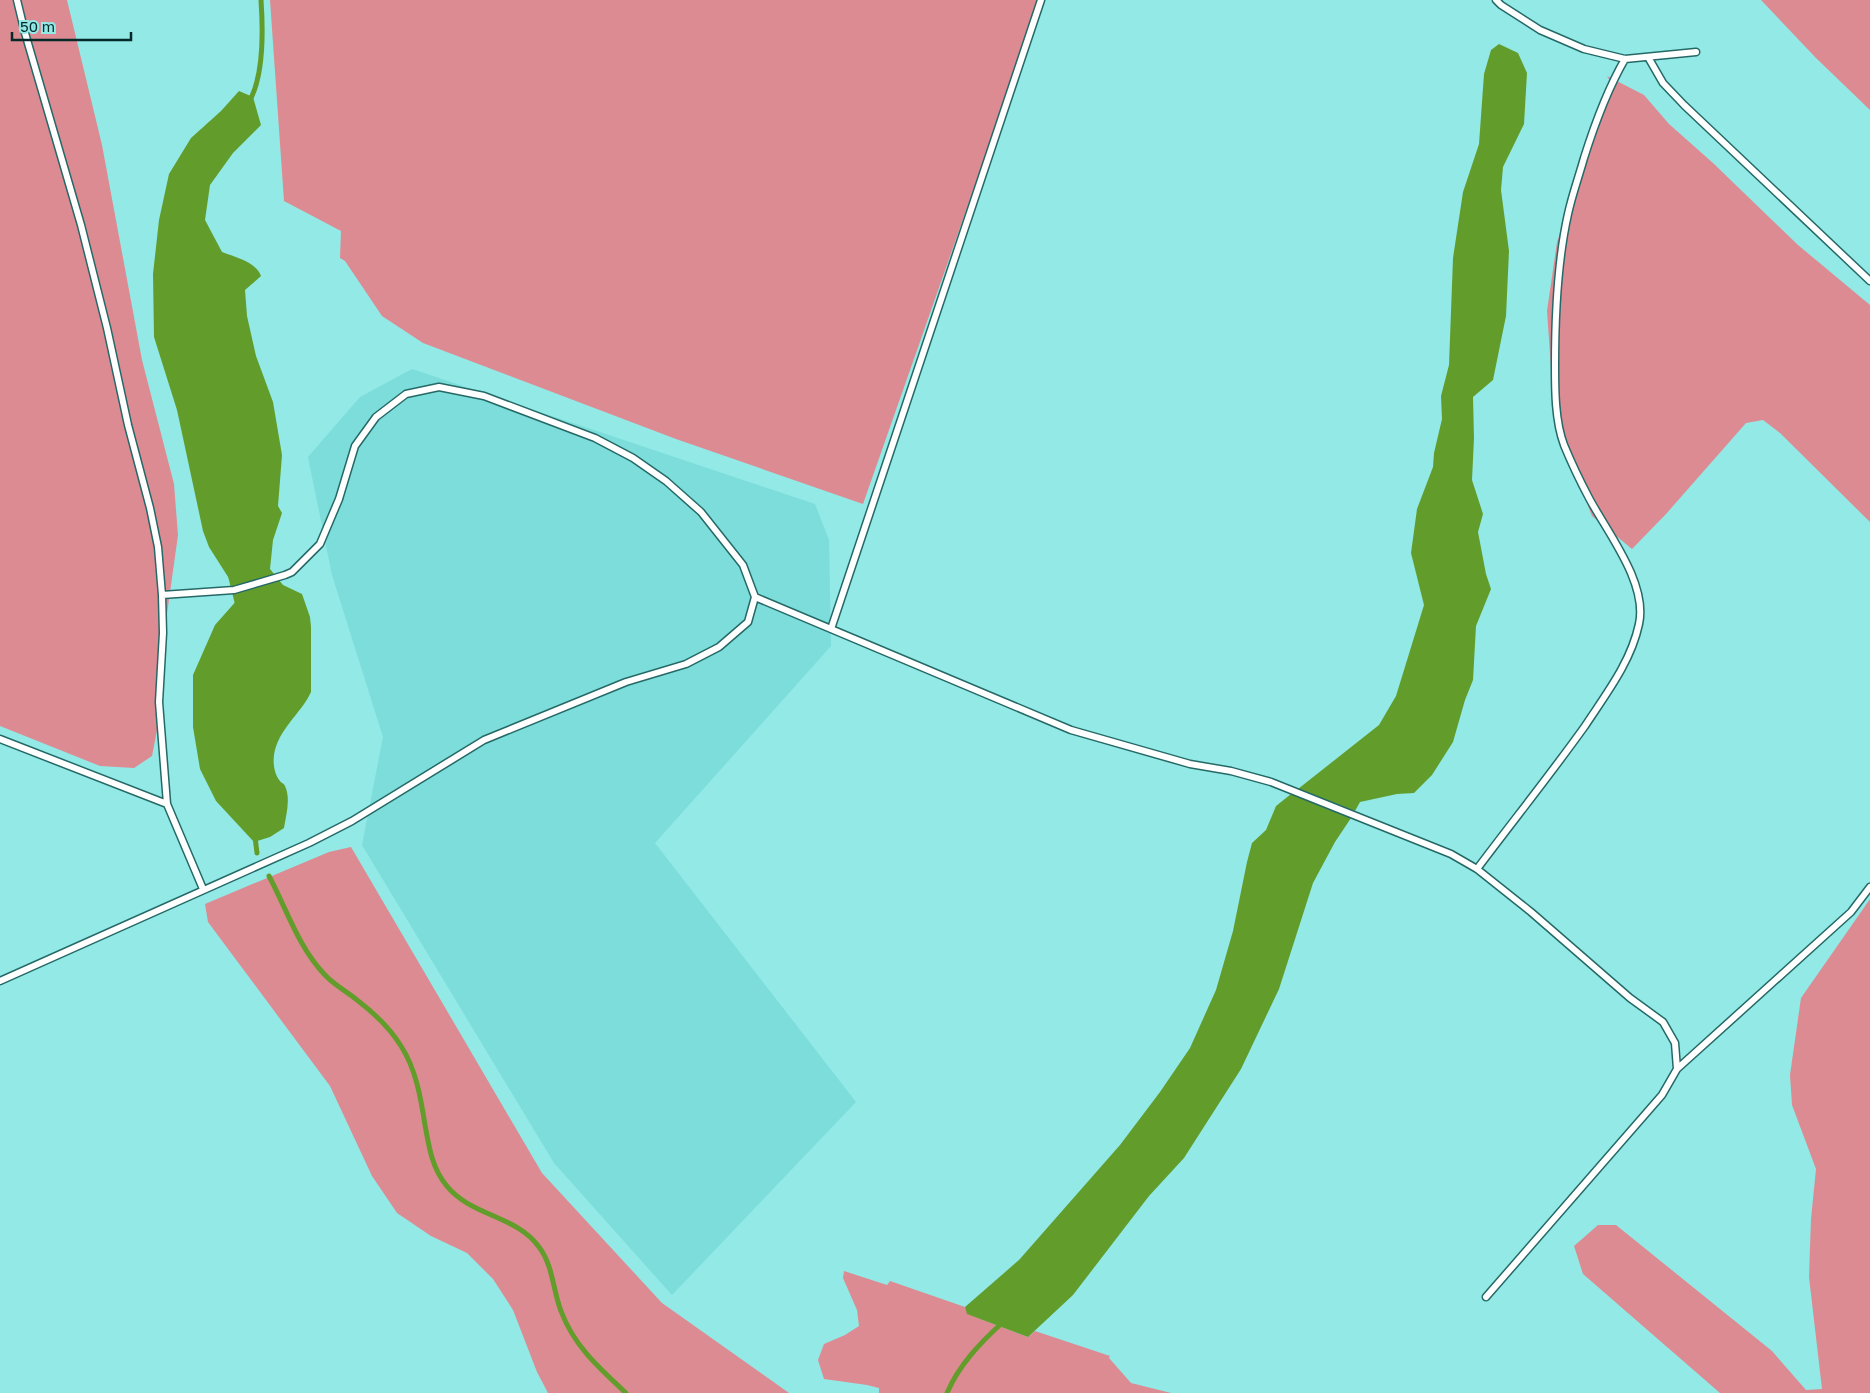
<svg xmlns="http://www.w3.org/2000/svg" width="1870" height="1393" font-family="'Golos Text',sans-serif">
<style>
.built{fill:#7cddda}
.green{fill:#dd8b93}
.water{fill:#629d2b}
.lines{fill:none;stroke-linecap:round;stroke-linejoin:round}
.stream{stroke:#629d2b;stroke-width:5}
.service-casing{stroke:#256967;stroke-width:9}
.service{stroke:#fff;stroke-width:6}
</style>
<rect width="100%" height="100%" fill="#92e9e6"/>
<!-- built -->
<path class="built" d="M412 369 815 504 829 540 831 646 655 843 856 1102 672 1295 554 1163 362 845 383 737 332 575 308 457 360 397Z"/>
<!-- green -->
<path class="green" d="M0 0H67L102 145 142 360 174 484 178 535 161 657 159 720 152 756 134 768 100 766 0 726Z
M270 0H1040L863 504 676 439 423 343 382 316 345 261 340 258 341 231 284 201Z
M1761 0H1870V110L1816 58Z
M1607 76 1644 95 1669 124 1713 163 1798 245 1870 305V522L1780 433 1763 420 1746 423 1666 514 1632 549 1592 516 1563 443 1552 382 1547 311 1557 242 1575 192 1582 153 1610 81Z
M351 847 542 1173 662 1303 789 1393H548L537 1372 513 1310 493 1279 467 1253 431 1236 397 1213 372 1176 330 1086 208 922 205 904 329 852Z
M1870 899V1393H1720L1583 1274 1574 1246 1598 1225H1616L1772 1351 1806 1390 1822 1389 1809 1277 1811 1219 1816 1169 1792 1105 1790 1075 1801 998Z
M844 1271 887 1285 890 1281 965 1307 968 1314 1028 1337 1035 1331 1110 1356 1109 1358 1131 1383 1171 1393H879V1388L867 1385 824 1379 818 1360 824 1344 845 1335 859 1326 857 1310 843 1278Z"/>
<!-- water -->
<path class="water" d="M1499 44 1518 53 1527 73 1524 124 1503 167 1501 190 1509 251 1506 316 1493 380 1473 397 1474 438 1472 480 1483 514 1478 532 1486 574 1491 589 1476 626 1473 680 1465 700 1453 742 1432 775 1414 793 1397 794 1360 802 1355 811 1298 789 1379 725 1396 696 1424 605 1411 553 1417 509 1433 467 1434 453 1442 419 1441 396 1449 365 1453 258 1463 192 1479 144 1484 74 1491 50Z
M239 91 253 97 261 125 233 153 210 185 205 220 222 252C235 257 256 262 261 276L245 290 247 316 256 356 273 402 282 455 278 506 282 513 273 540 270 569 283 585 302 594 310 617 311 627V692C301 714 278 729 274 755 273 763 274 774 280 781 282 784 283 782 285 786 291 799 286 815 284 828L270 837 254 842 216 801 200 769 193 727V675L215 625 238 599 237 591 209 547 203 531 177 410 154 337 153 274 159 220 169 174 191 138 221 111Z
M1291 794 1351 818 1335 842 1313 883 1279 989 1241 1069 1184 1158 1149 1196 1073 1295 1028 1337 967 1314 965 1307 1019 1260 1120 1145 1160 1092 1190 1048 1216 990 1233 931 1247 862 1252 843 1266 830 1276 806Z"/>
<g class="lines">
<!-- stream -->
<path class="stream" d="M250 100C264 74 263 29 261 0
M231 578 238 606
M255 837 257 853
M269 876C287 910 298 946 324 974 334 985 346 991 357 1000 374 1013 390 1028 401 1046 416 1069 421 1099 425 1125 429 1147 432 1168 446 1185 470 1216 516 1215 539 1247 553 1265 553 1291 561 1311 574 1346 599 1368 626 1393
M947 1393C959 1365 980 1343 1003 1322"/>
<defs>
<path id="service" d="M17 0 25 33 81 225 107 328 128 425 150 508 158 547 162 595 163 633 159 702 167 804 203 889
M1496 0 1501 5 1540 30 1584 49 1625 59 1696 52
M1648 57 1663 83 1684 105 1870 281
M755 597 1071 730 1190 764 1231 771 1271 782 1451 854 1477 869 1531 912 1630 998 1663 1022 1675 1043 1677 1069 1662 1095 1486 1297
M831 629 1041 0
M0 739 167 804
M1477 869C1513 821 1550 775 1585 726 1606 694 1631 662 1639 624 1648 583 1607 532 1589 498 1580 481 1571 462 1564 445 1555 421 1555 390 1555 365 1555 315 1557 263 1568 214 1572 195 1579 176 1584 158 1595 123 1607 90 1625 59
M0 981 309 843 352 821 484 740 626 682 686 664 719 647 748 622 755 597 743 565 701 512 666 481 633 458 595 438 484 396 439 387 406 394 376 417 355 446 339 499 320 544 292 572 285 575 234 590 162 595
M1677 1069 1851 912 1870 887"/>
</defs>
<!-- service casing -->
<use href="#service" class="service-casing"/>
<!-- service -->
<use href="#service" class="service"/>
</g>
<!-- scale -->
<path d="M12 32v8h119v-8" fill="none" stroke="#032a29" stroke-width="2.5"/>
<text x="20" y="32" font-size="15" fill="#032a29" stroke="#92e9e6" stroke-width="4" paint-order="stroke">50 m</text>
</svg>
